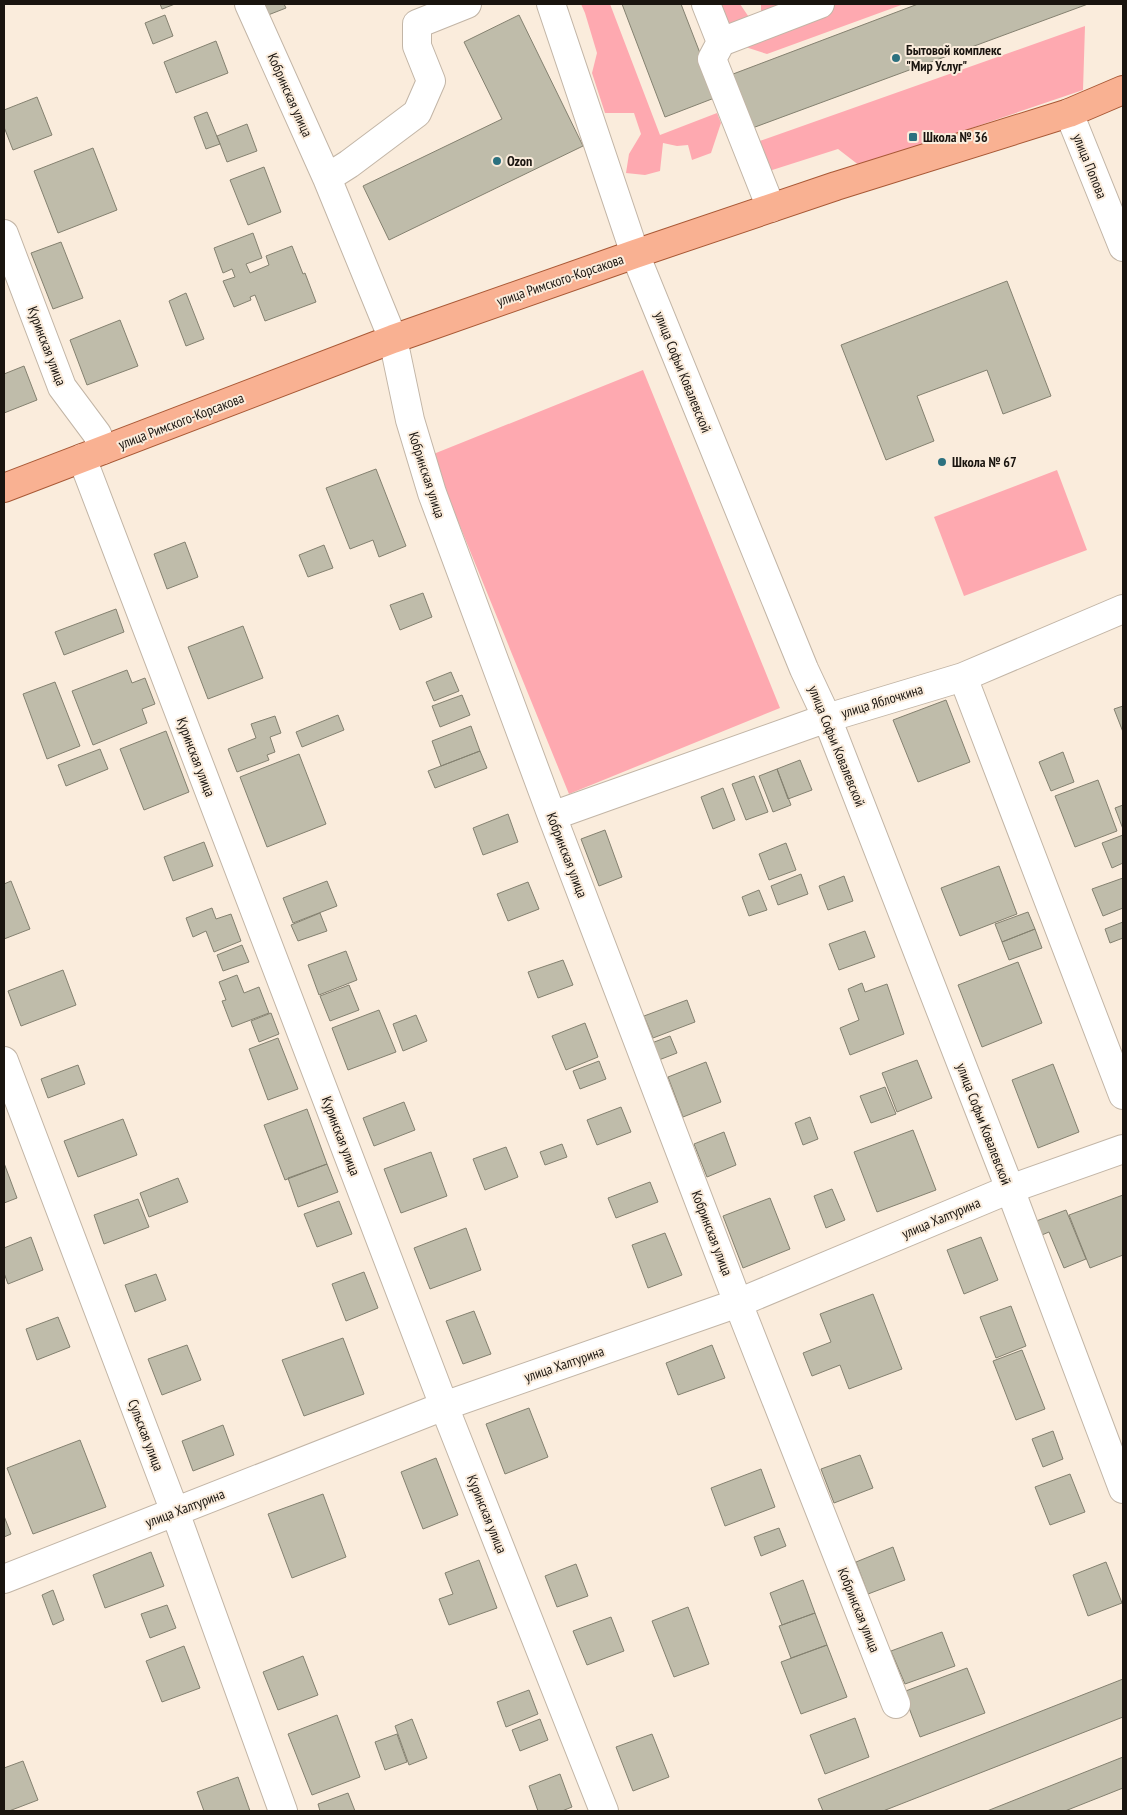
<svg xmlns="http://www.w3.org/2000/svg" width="1127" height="1815" font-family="'PT Sans Narrow',sans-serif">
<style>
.green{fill:#fea9b0}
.building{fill:#bfbcaa;stroke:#848170}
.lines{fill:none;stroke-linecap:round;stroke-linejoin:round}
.minor-casing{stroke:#c2b5a6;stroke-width:30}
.major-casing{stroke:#a85835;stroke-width:30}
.minor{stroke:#fff;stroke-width:28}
.major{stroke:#f9b192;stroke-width:28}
.poi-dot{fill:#2c717f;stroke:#faecdc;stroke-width:2}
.labels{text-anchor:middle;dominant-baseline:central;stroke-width:4;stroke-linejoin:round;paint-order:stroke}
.poi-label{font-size:14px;font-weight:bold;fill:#19140f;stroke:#faecdc;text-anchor:start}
.street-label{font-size:14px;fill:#19140f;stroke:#faecdc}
</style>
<rect width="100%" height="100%" fill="#faecdc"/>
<!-- green -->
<path class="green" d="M581 4H610L660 135 717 113 721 123 711 153 692 160 688 145 677 146 663 143 660 171 645 175 626 173 629 154 641 134 634 113H605L592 73 597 53 585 13Z
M720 4H740L761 35V4H904L767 54 733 43Z
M1085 26 1083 90 860 166 838 149 766 172 754 143Z
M643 370 780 708 569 794 431 455Z
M1057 470 1087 550 964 596 934 517Z"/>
<!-- building -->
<path class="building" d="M160 4H175L162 9Z
M258 4H284L286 8 263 17Z
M622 4H681L717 97 665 117Z
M918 4H1088L747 130 712 82Z
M165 15 173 36 153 44 145 23Z
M519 15 583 146 389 240 363 186 502 119 464 42Z
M216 41 228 73 176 93 164 62Z
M37 97 52 135 13 150 4 127V110Z
M207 112 220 144 206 149 194 117Z
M247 124 257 151 227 162 217 136Z
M93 148 117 210 58 233 34 171Z
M264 167 281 212 248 225 230 180Z
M253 233 262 258 246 264 250 273 269 265 266 256 292 246 303 274 305 273 316 302 265 321 255 295 250 297 251 300 234 307 223 281 235 277 232 269 223 273 214 248Z
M61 242 83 298 53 309 31 253Z
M1007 281 1051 396 1003 414 987 370 917 396 934 441 886 460 841 345Z
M186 293 204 339 186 346 169 301Z
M120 320 138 366 87 385 70 340Z
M24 366 37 400 4 413V374Z
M376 469 406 546 379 557 373 540 350 549 326 488Z
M185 542 198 577 167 589 154 554Z
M324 545 333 568 308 577 299 555Z
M423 593 432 617 400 630 390 605Z
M116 609 124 632 64 655 55 632Z
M243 626 263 678 208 699 188 647Z
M127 670 132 683 145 678 155 704 142 709 147 723 93 745 72 691Z
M451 672 459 691 434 701 426 682Z
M55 682 80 746 47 759 23 694Z
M462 695 470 715 440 727 432 706Z
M946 700 970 762 918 782 893 720Z
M1123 706V732L1114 709Z
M338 715 344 730 302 747 296 732Z
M275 716 281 733 270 737 275 752 267 755 269 760 237 772 228 749 256 738 251 724Z
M471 726 480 751 441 766 432 741Z
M166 731 189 792 144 810 120 749Z
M100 749 108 769 66 786 58 765Z
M480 751 487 768 435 788 428 771Z
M1063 752 1074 782 1051 791 1039 762Z
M299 754 326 824 267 847 240 777Z
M800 760 812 790 788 799 777 769Z
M777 769 791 805 773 812 759 776Z
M754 776 768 812 746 820 732 784Z
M1098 780 1117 831 1075 847 1055 796Z
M723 788 735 820 713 829 701 797Z
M1123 805V829L1115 808Z
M508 814 518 842 483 855 473 828Z
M605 830 622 877 599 886 581 839Z
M1123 835V863L1112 868 1102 843Z
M204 842 213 866 173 881 164 857Z
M786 843 796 870 769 880 759 854Z
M999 866 1017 914 960 936 941 888Z
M801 874 808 894 778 905 771 886Z
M844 876 853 901 828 910 819 886Z
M1123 878V908L1103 916 1092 889Z
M11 881 30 929 4 939V884Z
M327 881 337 906 293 923 283 898Z
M528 882 539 909 508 921 497 894Z
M759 890 767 910 749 916 742 897Z
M212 908 216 919 231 914 241 941 214 952 206 931 193 937 186 918Z
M1028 912 1035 929 1002 942 995 924Z
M320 913 327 931 298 941 291 925Z
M1123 922V938L1110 943 1105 929Z
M1035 929 1042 948 1009 960 1002 942Z
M865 931 875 957 839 970 829 944Z
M242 945 249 962 223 971 217 955Z
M346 951 357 980 319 995 308 965Z
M563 960 573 985 538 998 528 972Z
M1018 962 1042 1023 982 1047 958 985Z
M63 970 76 1005 21 1026 8 991Z
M237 975 244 993 259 987 269 1013 232 1027 222 1001 226 1000 219 982Z
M862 983 865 992 887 984 904 1034 850 1055 840 1028 859 1020 848 989Z
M349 985 359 1010 330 1021 320 996Z
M687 1000 695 1022 653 1038 644 1016Z
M379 1010 396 1052 348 1070 332 1028Z
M271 1013 279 1034 259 1042 251 1021Z
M416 1015 427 1041 403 1051 393 1024Z
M585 1023 598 1057 566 1070 552 1036Z
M670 1036 677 1053 651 1063 644 1046Z
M278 1038 298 1089 268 1100 249 1049Z
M917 1060 932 1098 897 1112 882 1073Z
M599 1061 606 1079 580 1089 573 1071Z
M706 1062 721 1102 683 1117 668 1077Z
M1053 1064 1079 1132 1038 1148 1012 1080Z
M78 1065 85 1084 48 1098 41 1079Z
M885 1087 896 1114 871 1123 860 1096Z
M404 1102 415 1130 374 1146 363 1118Z
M621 1107 631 1132 597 1145 587 1120Z
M307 1109 327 1164 285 1180 264 1125Z
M810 1117 818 1139 803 1145 795 1123Z
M123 1119 137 1155 78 1177 64 1141Z
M913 1130 936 1190 877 1212 854 1152Z
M724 1132 736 1165 707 1177 694 1144Z
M562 1144 567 1157 545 1165 540 1152Z
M506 1147 518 1177 485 1190 473 1159Z
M431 1152 447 1196 401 1213 384 1169Z
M4 1163 17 1198 4 1203Z
M327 1164 338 1192 298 1207 288 1178Z
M178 1178 188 1202 149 1217 140 1193Z
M650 1182 658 1202 616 1218 608 1198Z
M832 1189 845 1220 826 1228 814 1196Z
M1123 1195V1255L1090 1268 1069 1215Z
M770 1198 790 1249 743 1268 723 1216Z
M138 1199 149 1227 104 1244 94 1215Z
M339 1201 352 1234 317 1247 304 1214Z
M1066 1210 1086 1259 1064 1268 1049 1232 1037 1237 1031 1223Z
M466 1228 481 1270 430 1289 414 1248Z
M665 1233 682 1275 648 1288 632 1245Z
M31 1237 43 1270 8 1284 4 1273V1248Z
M981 1237 998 1280 964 1294 947 1250Z
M364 1272 378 1308 346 1321 332 1284Z
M156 1274 166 1300 135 1312 125 1285Z
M873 1294 902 1369 849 1389 840 1365 812 1376 803 1353 831 1342 820 1314Z
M1011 1306 1026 1346 996 1358 980 1317Z
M474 1311 491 1354 463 1364 446 1321Z
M58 1317 70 1347 37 1360 26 1329Z
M343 1338 364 1394 304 1416 282 1360Z
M187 1345 201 1380 162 1395 148 1359Z
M712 1345 725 1378 678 1395 666 1363Z
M1022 1350 1045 1409 1016 1420 993 1361Z
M529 1408 548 1457 505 1474 486 1424Z
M223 1425 234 1455 193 1471 182 1441Z
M1053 1431 1063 1459 1043 1467 1032 1439Z
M80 1440 106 1507 33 1534 7 1468Z
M860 1455 873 1488 834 1503 821 1469Z
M436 1458 458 1515 423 1529 401 1472Z
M761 1469 775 1507 725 1526 711 1488Z
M1070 1474 1085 1512 1050 1525 1035 1487Z
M323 1494 346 1557 292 1578 268 1514Z
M4 1516 11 1534 4 1537Z
M779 1528 786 1546 761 1556 754 1537Z
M893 1547 905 1580 868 1594 856 1562Z
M151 1552 164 1586 105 1608 93 1575Z
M479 1560 497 1608 449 1625 439 1599 453 1594 445 1573Z
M1106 1562 1122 1603 1088 1616 1073 1575Z
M576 1564 588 1596 557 1607 545 1576Z
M803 1580 815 1613 782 1625 770 1593Z
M53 1590 64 1620 53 1625 42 1595Z
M167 1605 176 1628 150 1638 141 1614Z
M688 1607 709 1664 674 1677 652 1621Z
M815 1613 827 1645 791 1658 779 1626Z
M611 1617 624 1651 587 1665 573 1631Z
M942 1632 955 1666 905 1684 891 1651Z
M827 1645 847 1697 801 1714 781 1662Z
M184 1646 200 1688 162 1702 146 1661Z
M303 1656 318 1695 278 1710 263 1672Z
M967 1668 985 1713 920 1737 903 1692Z
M1123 1679V1717L883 1811H823L818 1799Z
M529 1690 538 1714 506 1727 497 1702Z
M337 1715 360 1777 312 1795 288 1734Z
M855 1718 869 1757 825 1774 810 1735Z
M412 1719 427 1758 409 1765 395 1726Z
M540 1719 548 1740 520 1751 512 1730Z
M397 1734 407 1762 385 1770 375 1742Z
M652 1734 669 1777 633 1791 616 1747Z
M1123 1757V1788L1065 1811H987Z
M23 1761 38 1800 9 1811H4V1768Z
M560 1774 572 1807 562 1811H538L529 1786Z
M238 1777 250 1811H204L197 1792Z
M348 1793 355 1811H320L318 1804Z"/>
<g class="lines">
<defs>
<path id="minor" d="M249 4 327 178 393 339 410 420 432 493 552 816 738 1303 896 1704
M551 4 635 254 804 669 827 718 1010 1189 1123 1489
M706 4 721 42 820 4
M721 42 712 59 771 208
M1069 113 1123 247
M327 178 349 164 417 113 431 81 417 46V24L467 4
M4 234 62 387 97 434 103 450
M82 458 444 1406 604 1811
M963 677 1123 1095
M552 816 827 718 963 677 1123 609
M4 1061 175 1512 283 1811
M4 1579 444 1406 738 1303 1010 1189 1123 1149"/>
<path id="major" d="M4 488 393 339 635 254 836 186 1069 113 1123 90"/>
</defs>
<!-- minor casing -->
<use href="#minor" class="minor-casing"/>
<!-- major casing -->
<use href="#major" class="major-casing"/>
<!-- minor -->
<use href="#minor" class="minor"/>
<!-- major -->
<use href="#major" class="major"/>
</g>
<!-- markers -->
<g class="poi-dot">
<circle cx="896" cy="58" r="5"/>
<rect x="908" y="132" width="10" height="10" rx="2.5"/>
<circle cx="497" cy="161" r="5"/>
<circle cx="942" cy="462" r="5"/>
</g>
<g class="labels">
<!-- poi labels -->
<g class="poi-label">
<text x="906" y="50">Бытовой комплекс<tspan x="906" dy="16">"Мир Услуг"</tspan></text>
<text x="923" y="137">Школа № 36</text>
<text x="507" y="161">Ozon</text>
<text x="952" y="462">Школа № 67</text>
</g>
<!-- street labels -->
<g class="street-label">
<text transform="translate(290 95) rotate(66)">Кобринская улица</text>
<text transform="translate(1090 166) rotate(68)">улица Попова</text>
<text transform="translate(560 280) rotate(-19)">улица Римского-Корсакова</text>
<text transform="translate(47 346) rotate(69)">Куринская улица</text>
<text transform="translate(683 372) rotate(68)">улица Софьи Ковалевской</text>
<text transform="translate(181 421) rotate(-21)">улица Римского-Корсакова</text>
<text transform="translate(427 475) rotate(72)">Кобринская улица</text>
<text transform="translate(882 701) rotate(-17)">улица Яблочкина</text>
<text transform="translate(837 746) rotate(68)">улица Софьи Ковалевской</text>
<text transform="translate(196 757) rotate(69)">Куринская улица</text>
<text transform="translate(567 855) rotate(69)">Кобринская улица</text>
<text transform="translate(984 1124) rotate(69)">улица Софьи Ковалевской</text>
<text transform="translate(341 1136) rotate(69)">Куринская улица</text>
<text transform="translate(941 1218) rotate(-23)">улица Халтурина</text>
<text transform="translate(712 1233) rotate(69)">Кобринская улица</text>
<text transform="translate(564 1364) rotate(-19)">улица Халтурина</text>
<text transform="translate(146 1435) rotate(69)">Сульская улица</text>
<text transform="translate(185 1508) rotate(-21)">улица Халтурина</text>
<text transform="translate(487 1514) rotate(68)">Куринская улица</text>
<text transform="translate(859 1610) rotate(68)">Кобринская улица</text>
</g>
</g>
<!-- border -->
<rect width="1127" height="1815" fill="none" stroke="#19140f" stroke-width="10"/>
</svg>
